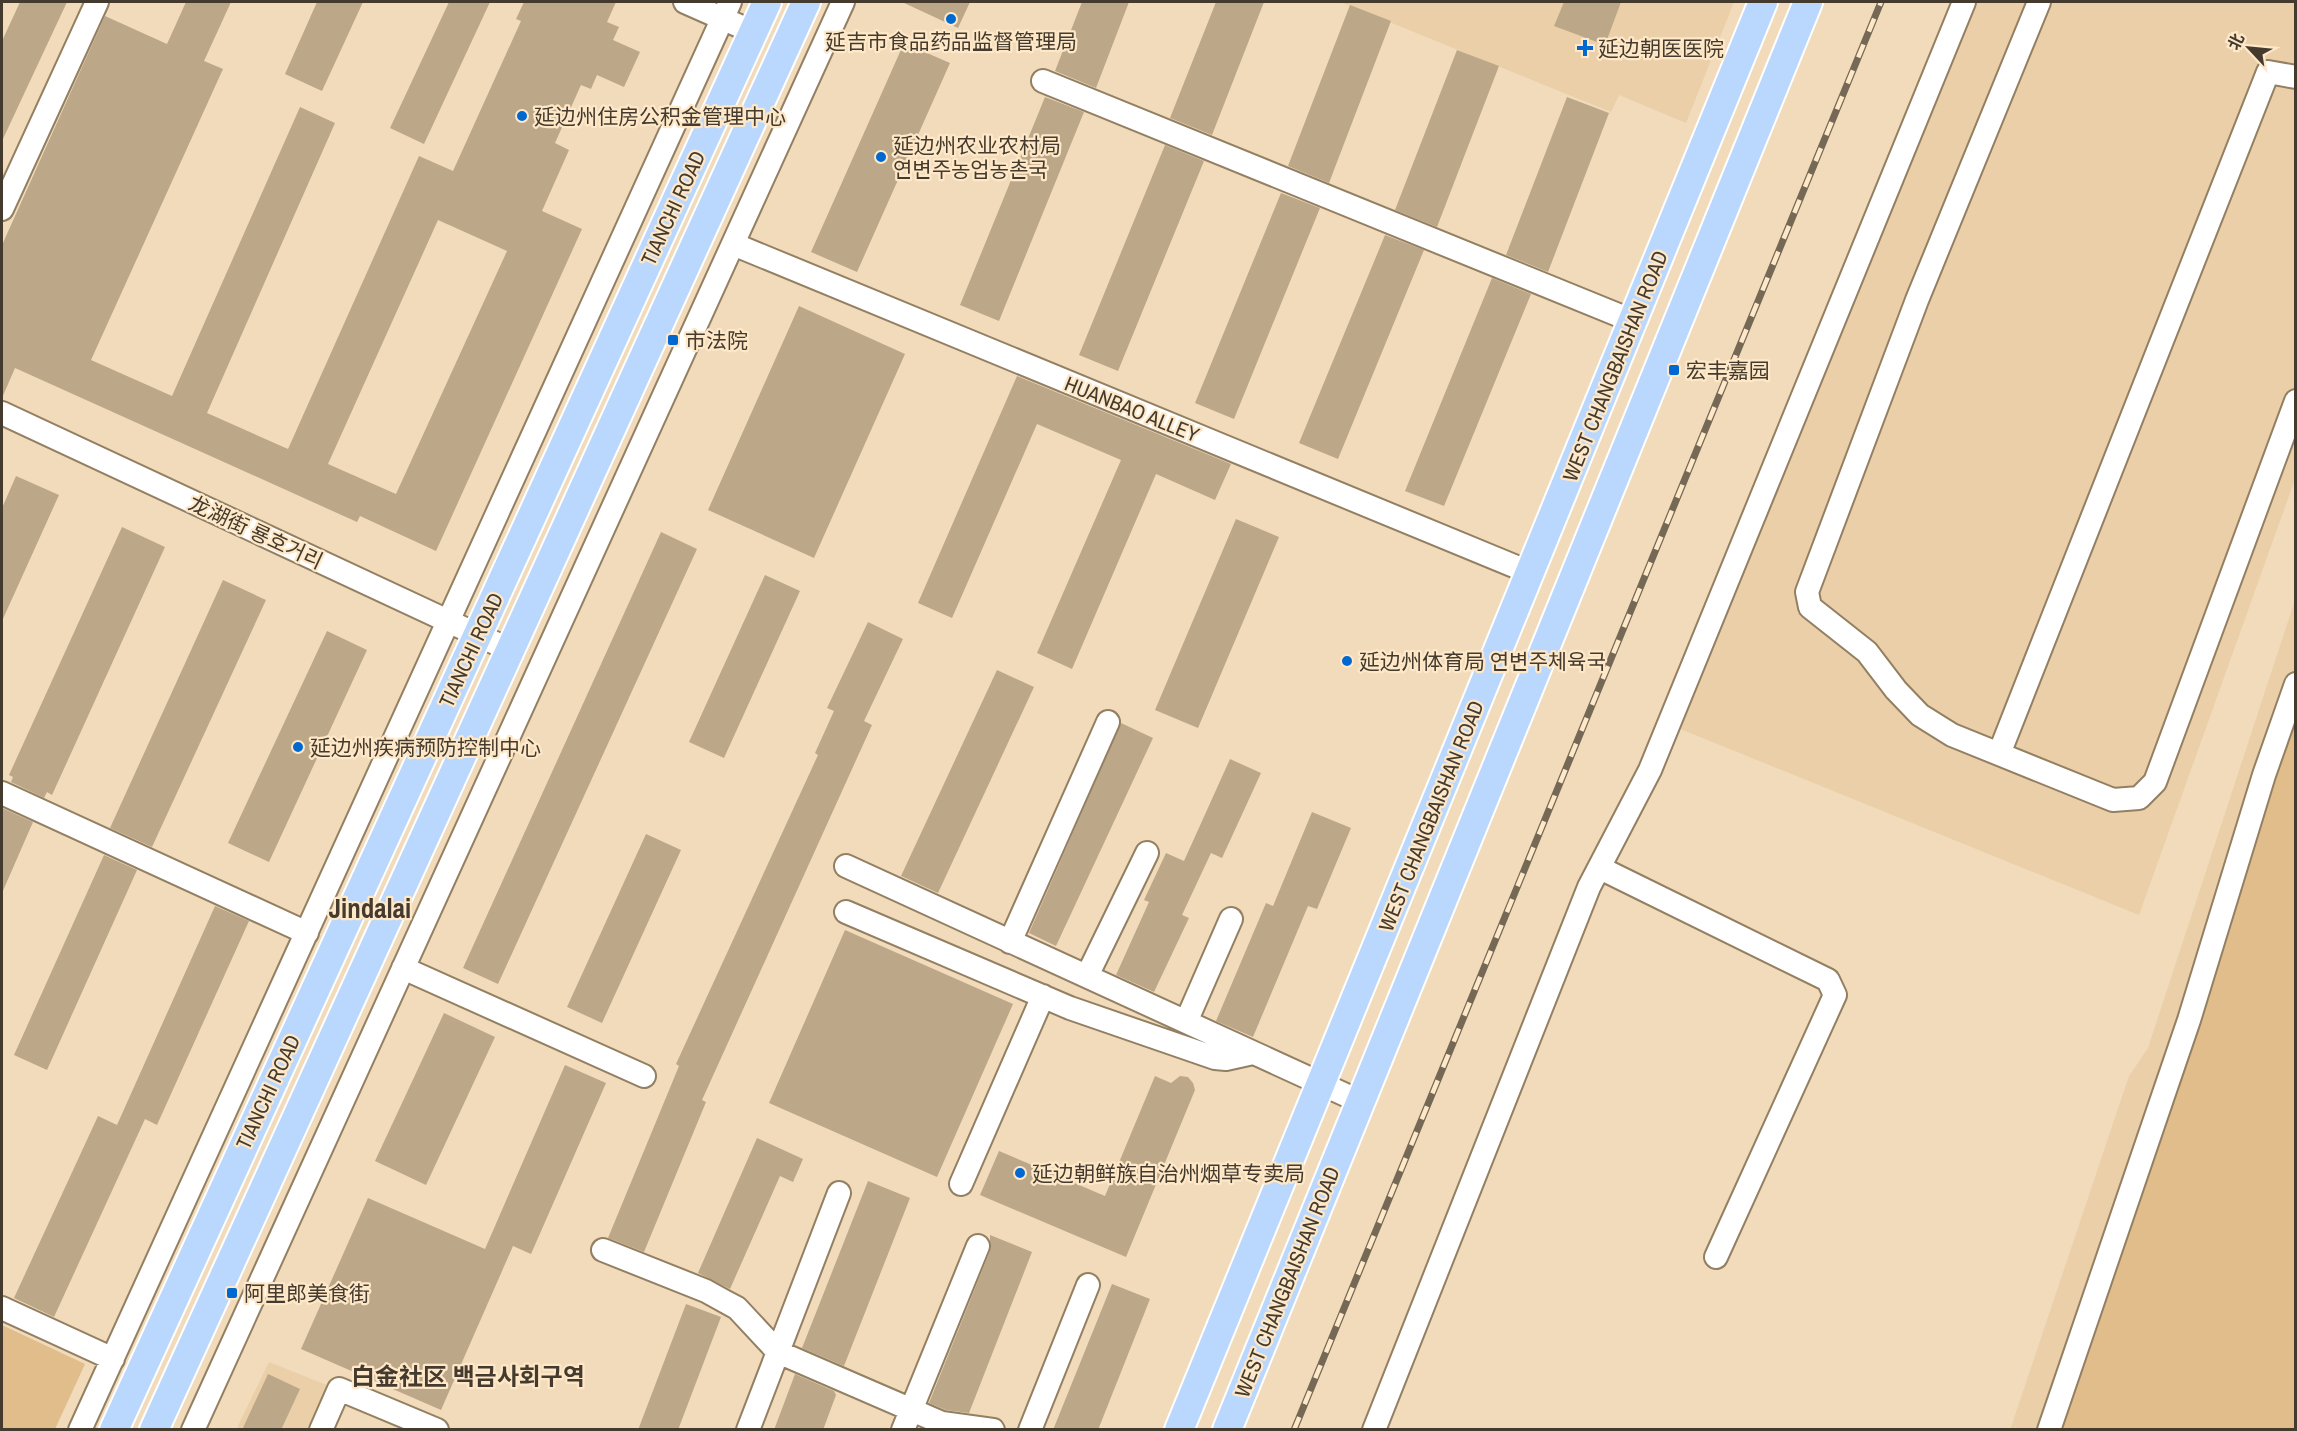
<svg xmlns="http://www.w3.org/2000/svg" width="2297" height="1431" font-family="'Archivo Narrow','Noto Sans SC','Noto Sans KR',sans-serif">
<style>
.built{fill:#eacfa9}
.green{fill:#e0bd8a}
.building{fill:#bca788;fill-rule:evenodd}
.lines{fill:none;stroke-linecap:round;stroke-linejoin:round}
.minor-casing{stroke:#937f62;stroke-width:26}
.major-casing{stroke:#fff;stroke-width:32}
.minor{stroke:#fff;stroke-width:22}
.major{stroke:#bad7fd;stroke-width:28}
.rail-casing{stroke:#756956;stroke-width:7}
.rail{stroke:#fee8c8;stroke-width:4.5;stroke-dasharray:14;stroke-linecap:butt}
.poi-dot{fill:#0069d1;stroke:#fee8c8;stroke-width:2}
.labels{text-anchor:middle;dominant-baseline:central;stroke-width:4.5;stroke-linejoin:round;paint-order:stroke}
.poi-label{font-size:21px;fill:#443b2e;stroke:#fee8c8;text-anchor:start}
.street-label{font-size:21px;fill:#443b2e;stroke:#fee8c8}
.quarter-label{font-size:24px;font-weight:bold;fill:#443b2e;stroke:#fee8c8}
.district-label{font-size:27px;font-weight:bold;fill:#443b2e;stroke:#fee8c8}
</style>
<rect width="100%" height="100%" fill="#f1dbbb"/>
<!-- built -->
<path class="built" d="M1340 2H1734L1686 123 1619 95 1611 112Z
M1973 2H2295V479L2139 915 1668 724Z
M2295 600V1429L2010 1430 2129 1076 2148 1048Z
M269 1362 329 1386 310 1429 236 1430Z"/>
<!-- green -->
<path class="green" d="M2295 701V1429L2054 1430Z
M2 1325 85 1364 55 1429H2Z"/>
<!-- building -->
<path class="building" d="M20 2H67L2 141V41Z
M186 2H231L204 61 223 69 91 360 172 396 300 107 335 123 207 413 288 449 419 156 453 171 521 21 516 19 524 2H616L607 22 619 27 613 40 640 52 624 87 597 75 591 89 581 85 555 143 569 150 542 211 582 229 436 551 360 516 357 522 15 368 2 398V245L105 16 167 44ZM438 220 507 251 396 494 328 464Z
M317 2H363L322 91 285 74Z
M449 2H490L424 144 390 128Z
M902 2H970L958 28Z
M1082 2H1129L1096 88 1055 71Z
M1216 2H1264L1212 135 1170 118Z
M1564 2H1621L1605 45 1554 26Z
M1350 5 1391 21 1329 183 1288 166Z
M904 43 950 63 857 272 811 252Z
M1457 50 1499 66 1437 227 1395 210Z
M1045 97 1084 112 999 321 960 305Z
M1567 97 1609 113 1548 272 1506 255Z
M1165 145 1204 161 1118 371 1079 355Z
M1281 193 1320 208 1234 419 1195 403Z
M1385 235 1424 250 1338 459 1299 443Z
M1492 278 1531 294 1444 506 1405 491Z
M799 306 905 354 814 558 708 510Z
M1017 376 1231 464 1215 500 1156 474 1072 669 1037 653 1121 460 1037 424 952 618 918 603Z
M16 476 59 495 2 621V508Z
M1236 519 1279 537 1198 728 1155 710Z
M122 527 165 547 52 795 47 792 44 798 11 782 13 777 9 775Z
M661 532 697 549 498 984 463 968Z
M765 575 800 591 724 758 689 742Z
M223 580 266 600 152 847 110 828Z
M868 622 903 639 864 721 872 725 702 1100 706 1102 644 1252 608 1238 679 1066 676 1064 818 755 815 753 834 711 827 708Z
M327 631 367 650 269 862 228 843Z
M997 670 1034 687 938 893 901 876Z
M1121 723 1153 738 1056 946 1029 933Z
M1230 759 1261 773 1222 858 1211 853 1182 915 1189 918 1154 992 1116 975 1149 902 1144 900 1166 853 1184 861Z
M2 808 33 822 2 893Z
M1312 812 1351 828 1317 909 1308 906 1253 1037 1216 1021 1266 903 1273 906Z
M646 834 681 850 602 1023 567 1007Z
M104 855 137 870 47 1070 14 1055Z
M215 906 249 921 157 1125 145 1119 54 1317 14 1298 98 1116 117 1125Z
M845 930 1013 1004 937 1177 769 1103Z
M444 1013 495 1037 426 1185 375 1161Z
M565 1065 606 1083 531 1254 513 1246 441 1410 301 1349 368 1198 485 1249Z
M1155 1076 1171 1083 1180 1076 1188 1077 1193 1083 1195 1090 1126 1257 980 1195 999 1151 1105 1196Z
M757 1138 803 1159 793 1182 780 1176 730 1289 698 1273Z
M868 1181 910 1198 844 1366 802 1348Z
M990 1235 1032 1252 969 1413 946 1410 929 1403 990 1251Z
M1112 1284 1150 1299 1098 1430H1053Z
M686 1304 721 1317 678 1430H638Z
M268 1374 300 1389 281 1430H242Z
M795 1374 834 1391 836 1395 823 1430H774Z"/>
<g class="lines">
<defs>
<path id="minor" d="M685 2 753 32
M2039 2 1917 300 1807 592 1810 607 1867 652 1896 690 1920 715 1952 735 2113 800 2139 798 2155 782 2296 401
M1043 81 1633 321
M2 209 97 2
M733 244 1531 573
M2 413 510 650
M1999 754 2268 72 2296 77
M2 793 307 933
M846 866 1361 1102
M1600 868 1828 980 1835 995 1716 1257
M846 912 1070 1008 1215 1058 1226 1059 1253 1053
M1010 942 1108 722
M403 968 644 1076
M1087 976 1147 853
M1186 1022 1231 919
M961 1184 1043 996
M603 1250 706 1291 724 1301 737 1308 778 1352 942 1423 993 1430
M2 1308 113 1359
M80 1430 730 2
M193 1430 843 2
M321 1430 339 1389 437 1430
M748 1430 839 1193
M903 1430 978 1246
M1030 1430 1088 1285
M1374 1430 1589 887 1650 770 1964 2
M2049 1430 2189 1020 2264 775 2296 684"/>
<path id="major" d="M114 1430 767 2
M154 1430 806 2
M1179 1430 1763 2
M1227 1430 1808 2"/>
</defs>
<!-- minor casing -->
<use href="#minor" class="minor-casing"/>
<!-- major casing -->
<use href="#major" class="major-casing"/>
<!-- minor -->
<use href="#minor" class="minor"/>
<!-- major -->
<use href="#major" class="major"/>
<defs>
<path id="rail" d="M1294 1430 1881 2"/>
</defs>
<!-- rail casing -->
<use href="#rail" class="rail-casing"/>
<!-- rail -->
<use href="#rail" class="rail"/>
</g>
<!-- markers -->
<g class="poi-dot">
<circle cx="951" cy="19" r="6"/>
<path d="M1582 39h6v6h6v6h-6v6h-6v-6h-6v-6h6z"/>
<circle cx="522" cy="116" r="6"/>
<circle cx="881" cy="157" r="6"/>
<rect x="667" y="334" width="12" height="12" rx="3"/>
<rect x="1668" y="364" width="12" height="12" rx="3"/>
<circle cx="1347" cy="661" r="6"/>
<circle cx="298" cy="747" r="6"/>
<circle cx="1020" cy="1173" r="6"/>
<rect x="226" y="1287" width="12" height="12" rx="3"/>
</g>
<g class="labels">
<!-- poi labels -->
<g class="poi-label">
<text x="951" y="41" text-anchor="middle">延吉市食品药品监督管理局</text>
<text x="1598" y="48">延边朝医医院</text>
<text x="534" y="116">延边州住房公积金管理中心</text>
<text x="893" y="145">延边州农业农村局<tspan x="893" dy="24">연변주농업농촌국</tspan></text>
<text x="685" y="340">市法院</text>
<text x="1686" y="370">宏丰嘉园</text>
<text x="1359" y="661">延边州体育局 연변주체육국</text>
<text x="310" y="747">延边州疾病预防控制中心</text>
<text x="1032" y="1173">延边朝鲜族自治州烟草专卖局</text>
<text x="244" y="1293">阿里郎美食街</text>
</g>
<!-- street labels -->
<g class="street-label">
<text transform="translate(673 208) rotate(-65)">TIANCHI ROAD</text>
<text transform="translate(1615 366) rotate(-68)">WEST CHANGBAISHAN ROAD</text>
<text transform="translate(1132 409) rotate(22)">HUANBAO ALLEY</text>
<text transform="translate(256 532) rotate(25)">龙湖街 룡호거리</text>
<text transform="translate(471 650) rotate(-65)">TIANCHI ROAD</text>
<text transform="translate(1431 816) rotate(-68)">WEST CHANGBAISHAN ROAD</text>
<text transform="translate(268 1092) rotate(-65)">TIANCHI ROAD</text>
<text transform="translate(1287 1282) rotate(-68)">WEST CHANGBAISHAN ROAD</text>
</g>
<!-- quarter labels -->
<g class="quarter-label">
<text x="468" y="1376">白金社区 백금사회구역</text>
</g>
<!-- district labels -->
<g class="district-label">
<text x="370" y="908">Jindalai</text>
</g>
</g>
<!-- border -->
<rect width="2297" height="1431" fill="none" stroke="#443b2e" stroke-width="6"/>
<!-- north arrow -->
<g transform="translate(2249 48) rotate(296)" stroke="#fee8c8" stroke-width="4.5" paint-order="stroke">
<path d="M0-4.5L10 22L0 15L-10 22Z" fill="#443b2e"/>
<text y="-9" font-size="16" font-weight="bold" text-anchor="middle" fill="#443b2e">北</text>
</g>
</svg>
